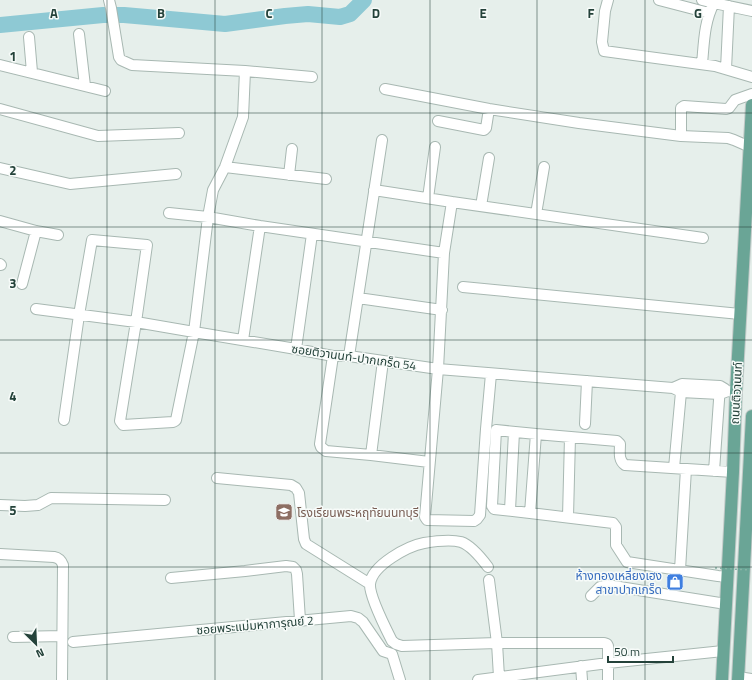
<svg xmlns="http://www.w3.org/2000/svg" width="752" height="680" font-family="'Titillium Web','Noto Sans Thai',sans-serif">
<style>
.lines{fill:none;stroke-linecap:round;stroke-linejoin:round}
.river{stroke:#8ec9d4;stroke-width:16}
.minor-casing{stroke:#a8b8b2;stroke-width:12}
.major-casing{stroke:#c2cac8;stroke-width:14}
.minor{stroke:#fff;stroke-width:10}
.major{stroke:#6aa596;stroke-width:12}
.path-bridge{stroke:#86b3a5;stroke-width:1.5;stroke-dasharray:2 3;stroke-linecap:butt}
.grid{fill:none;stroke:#24423a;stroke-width:1;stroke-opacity:0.55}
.labels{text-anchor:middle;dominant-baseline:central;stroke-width:3;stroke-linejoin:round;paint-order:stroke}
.street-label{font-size:12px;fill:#24423a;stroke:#f7fbf9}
.education-label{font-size:12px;fill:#785e54;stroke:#f7fbf9;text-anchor:start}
.shop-label{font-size:12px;fill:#366cbe;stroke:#f7fbf9;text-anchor:end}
.grid-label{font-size:13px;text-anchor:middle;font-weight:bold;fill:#24423a;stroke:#f7fbf9;stroke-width:3;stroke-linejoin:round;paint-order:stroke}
</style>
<rect width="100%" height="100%" fill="#e6efeb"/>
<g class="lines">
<!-- river -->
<path class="river" d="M0 25 103 15H124L192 21 225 24 285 16 308 14 340 17 350 14 364 0"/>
<defs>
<path id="minor" d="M109 0 111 8 119 57 121 60 132 65 245 71 312 77
M608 0 605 11 602 42 604 51 715 66 752 77
M659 0 709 13
M702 0 714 3
M79 34 85 86
M29 37 32 72
M702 64C704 43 704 22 714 3L752 11
M0 65 105 91
M726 69 729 6
M385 89 489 109 579 123 681 136
M0 109 98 136 179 133
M438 121 484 130 486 128 489 109
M750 147 734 140 728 138 681 136V108L684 106 726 109 729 108 735 100 752 94
M225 167 326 179
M0 168 70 184 176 174
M289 175 292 149
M374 190 452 202 703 238
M428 198 435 147
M452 202 444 253 438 369 425 517 427 520 474 521 477 519 480 515 486 429 491 374
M481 206 489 158
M169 213 208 217 260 226 444 253
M536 214 544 167
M0 221 36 231 58 235
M0 264 1 265
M22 284 36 231
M463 287 740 314
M358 298 442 310
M36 309 136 322 194 332 296 349 333 356H349L438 369 673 388 681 392 720 394 728 391 736 392
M243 340 260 226
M296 349 312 234
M333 356 320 444 321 447 326 451 371 455 429 462
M349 356 382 140
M673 388 682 384 720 386 725 389
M64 420 79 315 92 240 147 245 136 322 120 421 123 425 173 422 175 421 176 420 194 332 208 217 213 190 225 167 243 117 245 71
M585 424 587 381
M371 455 383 361
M674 468 681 392
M714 471 720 386
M217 478 291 485 296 488 299 493 304 539 306 544 370 584
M0 505 25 506 38 505 51 498 165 500
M510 510 514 432
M530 513 494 509 492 506 496 430 536 434
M568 517 570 437
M0 554 54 557C59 558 61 560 63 565L62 680
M488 567C482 559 470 545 461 542 450 539 436 541 424 543 408 546 372 565 370 584 369 596 386 629 392 641L396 644 402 646 497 643H604L607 644 608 646V680
M680 570 686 469
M727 577 718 576 627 562 616 545V527L613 523 530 513 536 434 617 441 620 444C620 452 618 460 625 465L733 472
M171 578 245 571 286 566 293 567 296 570 297 574 300 620
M489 580 497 643 499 677
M591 596 600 587 607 585 726 604
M13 637 62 636
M73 642 351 616 358 618 363 622 383 651 392 654 400 680
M581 666 582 680
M738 677 752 679
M478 680 608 663 723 651"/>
<path id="major" d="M722 680 733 472 736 392 752 105
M738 680 752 416"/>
</defs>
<!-- minor casing -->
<use href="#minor" class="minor-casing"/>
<!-- major casing -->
<use href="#major" class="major-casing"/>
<!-- minor -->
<use href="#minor" class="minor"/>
<!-- major -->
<use href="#major" class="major"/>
<!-- path-bridge -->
<path class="path-bridge" d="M715 568 750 570"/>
</g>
<!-- grid -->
<path class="grid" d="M107 0V680M215 0V680M322 0V680M430 0V680M537 0V680M645 0V680M0 113H752M0 227H752M0 340H752M0 453H752M0 567H752"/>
<!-- icons -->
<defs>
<symbol id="school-square" viewBox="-11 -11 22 22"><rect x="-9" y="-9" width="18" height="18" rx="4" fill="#8d6e63" stroke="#f7fbf9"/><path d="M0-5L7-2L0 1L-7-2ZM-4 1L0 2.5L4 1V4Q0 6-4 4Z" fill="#fff"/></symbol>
<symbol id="shop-square" viewBox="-11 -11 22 22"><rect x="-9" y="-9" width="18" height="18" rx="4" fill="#3f7fe0" stroke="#f7fbf9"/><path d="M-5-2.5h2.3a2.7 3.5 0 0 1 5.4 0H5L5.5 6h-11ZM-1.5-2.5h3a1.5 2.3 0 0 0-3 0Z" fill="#fff"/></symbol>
</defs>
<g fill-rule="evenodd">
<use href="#school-square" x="274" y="502" width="20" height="20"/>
<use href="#shop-square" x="665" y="572" width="20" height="20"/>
</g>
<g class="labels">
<!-- street labels -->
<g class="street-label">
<text transform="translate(354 357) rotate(8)">ซอยติวานนท์-ปากเกร็ด 54</text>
<text transform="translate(736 393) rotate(-87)">ถนนติวานนท์</text>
<text transform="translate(255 625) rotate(-5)">ซอยพระแม่มหาการุณย์ 2</text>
</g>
<!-- education labels -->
<g class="education-label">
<text x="297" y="512">โรงเรียนพระหฤทัยนนทบุรี</text>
</g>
<!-- shop labels -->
<g class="shop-label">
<text x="662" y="575">ห้างทองเหลี่ยงเฮง<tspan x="662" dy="14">สาขาปากเกร็ด</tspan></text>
</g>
</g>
<g class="grid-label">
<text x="54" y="18">A</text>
<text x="161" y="18">B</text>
<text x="269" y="18">C</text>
<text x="376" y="18">D</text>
<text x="483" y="18">E</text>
<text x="591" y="18">F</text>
<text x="698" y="18">G</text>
<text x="13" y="61">1</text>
<text x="13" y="175">2</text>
<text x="13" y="288">3</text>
<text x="13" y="401">4</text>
<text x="13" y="515">5</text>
</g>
<!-- north arrow -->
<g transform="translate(36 644) rotate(156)" stroke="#f7fbf9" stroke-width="3" paint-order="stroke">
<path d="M0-3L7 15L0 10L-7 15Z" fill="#24423a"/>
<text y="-6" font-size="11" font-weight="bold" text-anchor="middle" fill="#24423a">N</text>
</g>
<!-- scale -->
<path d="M608 656v6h65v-6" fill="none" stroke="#24423a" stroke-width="2"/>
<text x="614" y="656" font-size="12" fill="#24423a" stroke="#f7fbf9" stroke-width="3" paint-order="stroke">50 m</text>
</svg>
